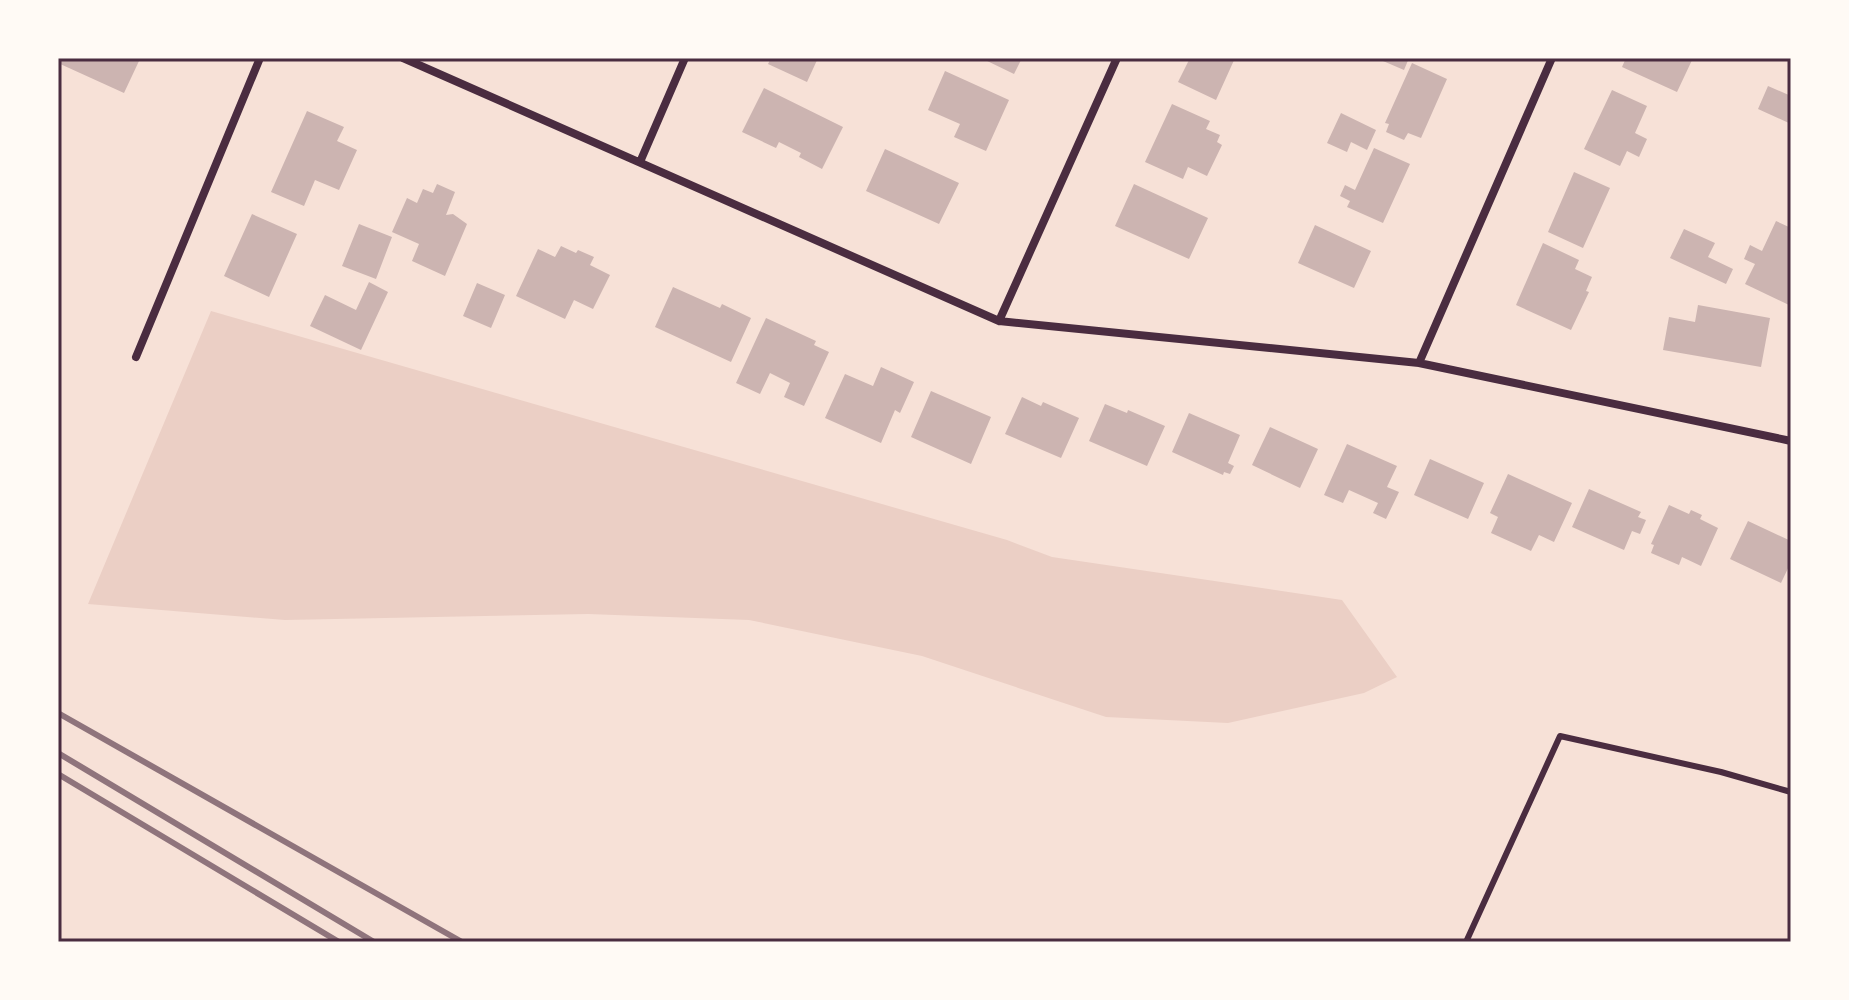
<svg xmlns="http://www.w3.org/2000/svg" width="1849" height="1000" font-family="Helvetica,sans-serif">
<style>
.green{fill:#ebcfc5}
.building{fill:#ccb4b1}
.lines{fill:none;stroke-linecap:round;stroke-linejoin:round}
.service{stroke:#4a2c40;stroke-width:6}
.minor{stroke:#4a2c40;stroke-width:8}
.rail{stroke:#8f747c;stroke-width:6}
.neatline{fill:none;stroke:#4a2c40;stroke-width:3}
</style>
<rect width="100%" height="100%" fill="#f7e1d7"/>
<!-- green -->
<path class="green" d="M211 311 1007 540 1052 557 1342 600 1397 677 1364 693 1228 723 1106 717 922 656 749 620 588 614 285 620 88 604Z"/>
<!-- building -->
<path class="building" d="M58 58H132L139 61 124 93 58 63Z
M771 58H818L807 82 768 64Z
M981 58H1022L1014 74Z
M1190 58H1235L1216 100 1178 82Z
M1376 58H1409L1404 70Z
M1626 58H1693L1677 92 1622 67Z
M1412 63 1447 79 1421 138 1408 133 1404 140 1386 132 1389 124 1385 123Z
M945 71 1009 100 986 151 954 137 960 124 928 110Z
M1768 86 1791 96V124L1758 109Z
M764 88 843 127 822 169 799 157 801 153 779 142 776 148 742 132Z
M1612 90 1647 106 1635 133 1647 139 1639 157 1627 151 1620 166 1584 149Z
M1172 104 1210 121 1206 129 1220 135 1217 142 1222 145 1207 176 1188 167 1183 179 1145 162Z
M307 111 344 127 337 141 357 150 339 190 315 180 304 206 271 192Z
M1341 113 1376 130 1367 150 1351 142 1347 152 1327 143Z
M1374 148 1410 164 1383 223 1347 207 1350 201 1340 196 1345 185 1355 190Z
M885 149 959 183 939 224 866 191Z
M1574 172 1610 188 1583 248 1548 232Z
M437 184 455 192 446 215 453 214 467 224 445 276 412 261 419 244 392 232 407 198 417 203 423 189 433 193Z
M1134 184 1208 218 1189 259 1115 226Z
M252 214 297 234 269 297 224 276Z
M1776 221 1791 228V301L1789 305 1745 284 1755 264 1744 259 1750 245 1762 251Z
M359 224 392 237 376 279 342 266Z
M1315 225 1371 251 1354 288 1298 263Z
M1684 229 1715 243 1708 257 1733 269 1726 284 1670 258Z
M1543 243 1579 260 1575 269 1592 277 1586 291 1589 292 1571 330 1516 305Z
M561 246 576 253 578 250 594 257 590 265 610 275 593 309 574 300 565 319 516 296 538 249 555 257Z
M369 282 388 292 361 350 310 326 325 295 356 310Z
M477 283 505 295 491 328 463 316Z
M673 287 720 308 722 304 751 318 731 362 655 327Z
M1698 305 1770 318 1761 367 1663 350 1669 317 1695 322Z
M766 318 816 341 814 345 829 352 804 406 784 397 790 383 770 373 760 394 736 383Z
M881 367 914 382 900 413 895 410 881 443 825 418 845 374 873 386Z
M931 391 991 417 971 464 911 437Z
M1022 397 1041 406 1043 402 1079 418 1061 458 1005 434Z
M1105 404 1127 413 1128 410 1165 426 1147 466 1089 441Z
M1189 413 1240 435 1228 463 1234 466 1230 474 1224 472 1223 475 1172 452Z
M1270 427 1318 449 1300 488 1252 465Z
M1347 444 1397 466 1387 487 1399 492 1386 519 1373 513 1378 503 1349 490 1343 503 1324 495Z
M1430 459 1484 483 1468 519 1414 495Z
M1508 474 1572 503 1554 542 1539 535 1531 551 1491 533 1498 517 1490 513Z
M1589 489 1641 512 1638 517 1646 520 1640 534 1632 531 1624 550 1572 527Z
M1669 505 1689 514 1691 510 1702 515 1700 519 1718 528 1701 566 1682 557 1679 565 1651 553 1654 545 1651 544Z
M1748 521 1791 541V562L1781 583 1730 559Z"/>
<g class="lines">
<!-- service -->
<path class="service" d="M1466 942 1560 736 1721 772 1791 792"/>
<!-- minor -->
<path class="minor" d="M403 58 999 321 1419 363 1791 441
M640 162 685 58
M999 321 1117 58
M136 357 260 58
M1419 363 1552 58"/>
<!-- rail -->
<path class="rail" d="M58 713 462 942
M58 753 374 942
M58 774 339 942"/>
</g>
<!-- border -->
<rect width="1849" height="1000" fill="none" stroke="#fffaf5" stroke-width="120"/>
<rect x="60" y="60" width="1729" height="880" class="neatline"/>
</svg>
